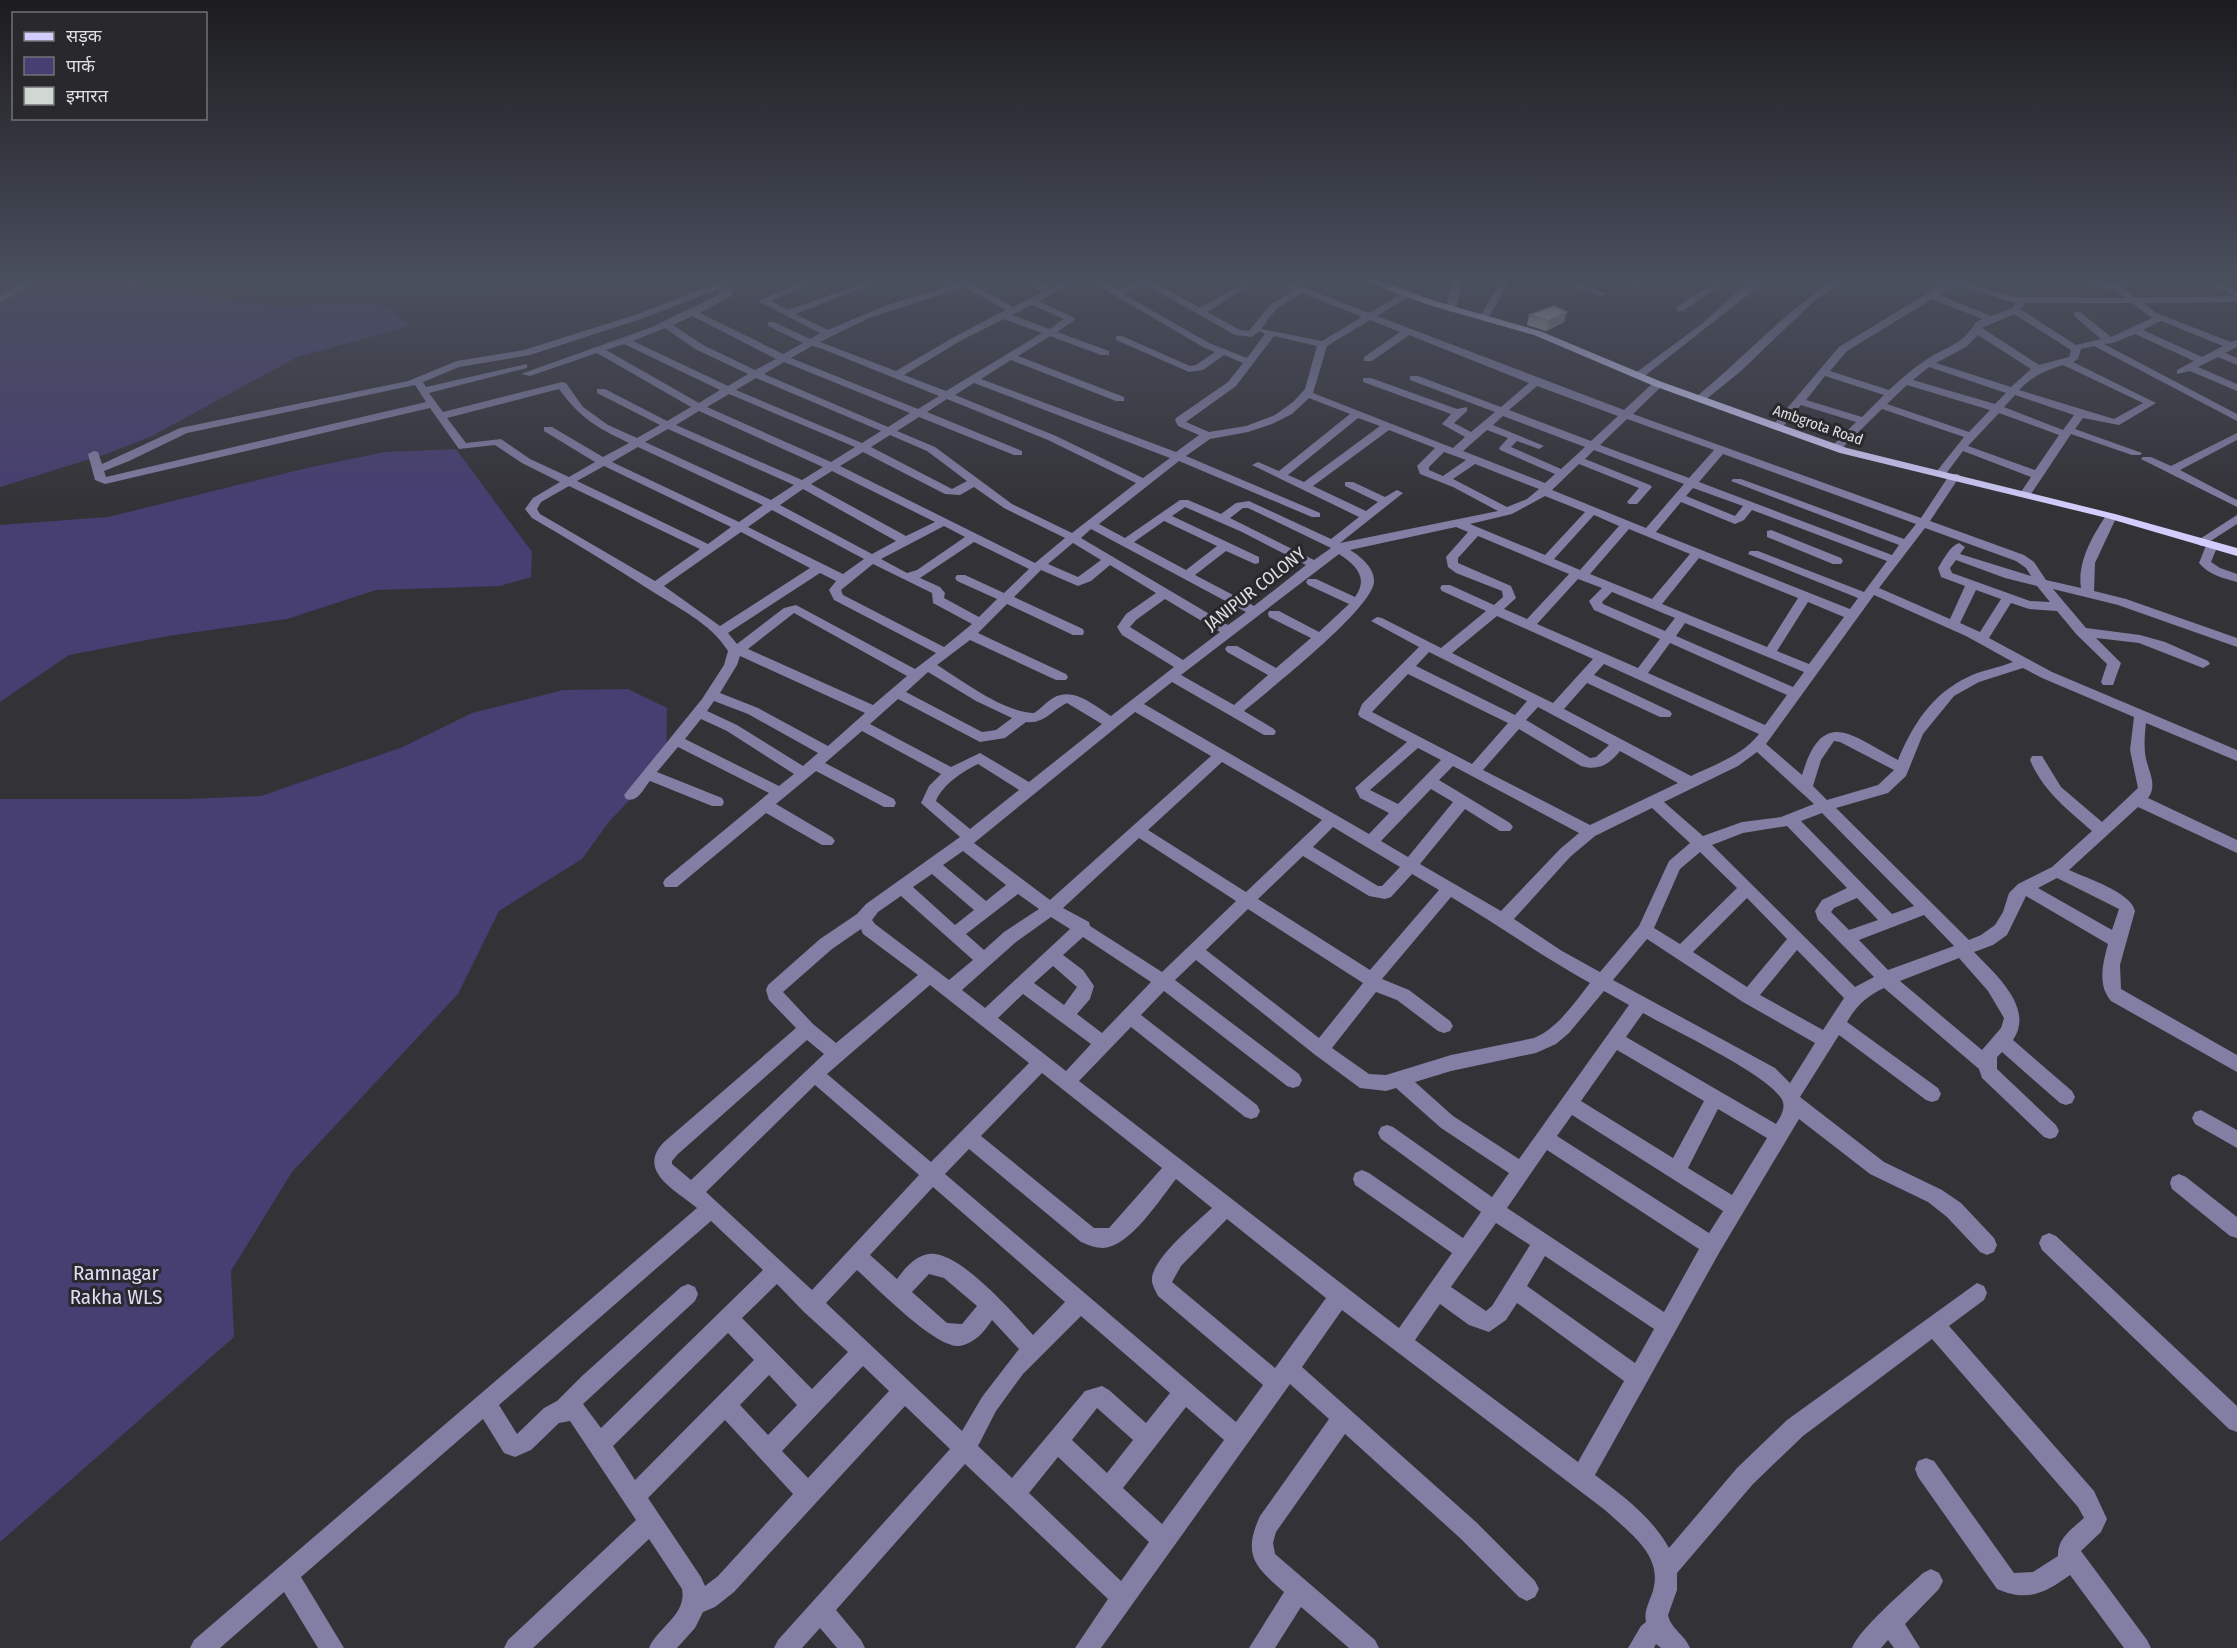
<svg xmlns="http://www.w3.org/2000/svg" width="2237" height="1648" font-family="'Fira Sans Condensed','Noto Sans Devanagari',sans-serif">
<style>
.green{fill:#473e72}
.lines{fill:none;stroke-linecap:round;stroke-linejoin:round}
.minor{fill:#827ea4;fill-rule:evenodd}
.major{fill:#d2cdfc;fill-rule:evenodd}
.wall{fill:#b4b9b5}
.shaded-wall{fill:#929694}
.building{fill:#d1d7d3;stroke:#929694;stroke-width:1.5}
.labels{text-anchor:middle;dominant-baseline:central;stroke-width:6;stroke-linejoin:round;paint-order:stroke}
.far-street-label{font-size:15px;fill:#e0e0e3;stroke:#29282d}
.street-label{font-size:18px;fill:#e0e0e3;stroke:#29282d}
.near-park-label{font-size:21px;fill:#dfddf5;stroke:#29282d}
</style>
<rect width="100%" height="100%" fill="#333237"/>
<!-- green -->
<path class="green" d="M0 279H124L162 291 275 306 375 303 393 312 410 326 297 357 152 436 106 454 0 487Z
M456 449 532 552 531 577 500 586 376 590 287 619 168 636 69 655 0 702V525L108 517 307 468 385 452Z
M628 689 667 708 666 761 608 823 582 859 499 911 458 994 292 1172 231 1271 234 1337 0 1542V799H186L261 796 403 747 472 713 563 690Z"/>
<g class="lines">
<!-- minor -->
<path class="minor" d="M30 279H41L0 303V296Z
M109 279H158C147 286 120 286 109 279Z
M726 279H737L723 287 732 291V295L700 313 783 354 803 343 768 326V322H774L810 339 820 333 758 301 807 279H819L771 301 788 310 874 279H886L795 314 828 330 882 307 957 283 953 279H963L1013 307 1043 292 1024 279H1034L1050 288 1069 279H1079L1039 301 1076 319 1057 332 1109 351V355H1101L1050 336 1018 356 1124 397V401H1116L1011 360 981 379 1176 452 1199 435 1178 426 1175 420 1176 418 1228 382 1243 363 1224 355 1203 370 1189 372 1116 340V336H1122L1190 366 1196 365 1215 352 1203 347 1087 279H1097L1117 290 1142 279H1153L1152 281 1200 308 1249 279H1259L1207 312 1240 330 1249 331 1270 305 1294 290 1271 279H1282L1369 313 1407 291 1412 294 1410 296 1377 316 1624 410 1654 382H1662V386L1633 414 1921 518 1950 474H1958L1960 476 1930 521 2024 555 2034 562 2046 580 2081 588C2077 562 2093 535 2107 514H2115L2117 516 2095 563 2094 591 2126 599 2237 638V647L2118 605 2053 589 2086 628 2140 635 2165 642 2208 661 2210 664 2203 668 2139 643 2096 638 2121 663 2113 685H2103L2101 682 2107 664 2077 635 2057 611 2029 609 2011 603 1989 638 2052 672 2237 750V761L2146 723C2145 733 2144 742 2145 752 2146 768 2159 784 2148 798L2237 840V853L2138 807 2069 870C2086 878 2131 892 2135 911L2120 965 2121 989 2237 1055V1072L2111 1001C2097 985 2103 963 2108 944L2026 896 2007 935 1993 945 1974 952C1995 974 2035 1008 2013 1040L2072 1091 2075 1097 2072 1103 2066 1105 2060 1103 2002 1052 1997 1057V1069L2056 1125 2059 1131 2056 1137 2050 1139 2044 1137 1982 1078 1979 1069 1884 988C1867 996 1857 1005 1847 1022L1938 1088 1941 1094 1938 1100 1932 1102 1926 1100 1839 1035 1800 1097 1884 1162 1942 1190 1961 1203 1994 1238 1997 1245 1994 1252 1987 1255 1980 1252 1947 1217 1928 1202 1870 1174 1799 1119 1719 1253 1595 1475C1622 1495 1652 1517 1669 1548L1737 1468 1787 1420 1977 1283 1984 1286 1987 1293 1984 1300 1949 1326 2094 1491 2107 1519 2101 1532 2081 1551 2147 1640 2151 1648H2124L2070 1575C2044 1594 2027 1602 1997 1589L1918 1477 1915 1469 1918 1461 1926 1458 1934 1461 2014 1573 2033 1572 2058 1556C2057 1538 2072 1529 2084 1518L2078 1507 1932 1339 1803 1436 1753 1484 1677 1573V1590L1668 1615C1671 1629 1685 1635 1690 1648H1661L1656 1644 1654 1648H1628L1641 1626 1646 1622C1643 1609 1652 1599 1654 1586 1661 1553 1626 1530 1605 1510L1342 1310 1302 1367 1476 1522 1535 1581 1539 1589 1535 1597 1527 1601 1519 1597 1460 1538 1345 1434 1276 1532 1273 1543 1275 1554 1375 1640 1379 1648H1349L1301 1607 1275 1648H1249L1284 1592C1255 1567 1242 1555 1260 1516L1329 1419 1290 1384 1101 1648H1075L1108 1599 965 1464 836 1610 861 1640 865 1648H837L820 1628 802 1648H774L778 1640 950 1449 905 1406 734 1592 715 1607 703 1612 695 1628 677 1648H649C658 1627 687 1615 682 1589L649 1539 533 1648H504L508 1640 636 1520 570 1421 559 1423 531 1450 515 1457 504 1453 483 1419 301 1577 344 1648H318L284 1592 220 1648H190L194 1640 697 1208C675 1190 636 1171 664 1142L796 1028 769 1000 766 990 768 985 820 939 857 914 866 904 960 837 921 803 929 786 941 774 862 731 825 763 894 799 896 803 894 807H884L816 771 776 804 832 837 835 841 832 845H822L766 813 677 887H665L663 883 665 879 769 793 678 747 657 772 722 798 724 802 722 806H712L650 781C643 789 638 803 626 799L624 795 702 699 724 665 728 651C711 623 676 607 650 590 611 565 572 541 532 518L525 509 533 498 560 482 522 463 495 445 459 449 430 408 105 484 95 480 88 454 94 451 98 452 102 464 180 428 408 381 457 361 524 350 638 314ZM1145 284 1235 335 1252 337 1259 331 1265 334 1247 358 1209 343 1123 294ZM964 287 1006 310 954 337 896 371 820 342 869 318ZM716 290 722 293 652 327 521 374 530 376 597 353 691 407 667 421 605 389H597V393L660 425 637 438 608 425 583 407 566 383 562 382 443 412 429 393 527 368V364L426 387 423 382 459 367 530 355 644 318ZM1302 293 1362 317 1322 341 1261 329 1276 309ZM1032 305 1064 319 1049 329 1012 315ZM692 316 776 359 755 370 703 345 673 325ZM1004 319 1042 333 946 391 904 375 960 341ZM1370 320 1400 332 1364 357V361H1372L1409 335 1529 383 1501 407 1418 376H1410V380L1495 412 1471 432 1454 423 1467 411V407L1457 409 1371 378H1363V382L1451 414 1442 424 1465 437 1453 448 1313 393 1327 346ZM665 328 695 349 748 374 728 386 633 341ZM1274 336 1317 346 1305 389 1293 402 1275 415 1246 426 1209 432 1186 422 1236 386ZM624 344 720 390 699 403 606 350ZM812 346 820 348 939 396 918 409 791 358ZM784 362 910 413 888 427 764 374ZM756 378 881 431 862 443 736 390ZM974 383 1170 458 1143 478 1056 436 955 395ZM415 385 426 402 106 477 104 471 129 461 187 433ZM1537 386 1618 416 1591 441 1509 410ZM559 389C581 419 596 427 629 443L603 457 552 427H544V431L595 462 569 477 530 459 501 439 466 443 447 418ZM729 394 855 447 831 462 707 407ZM1309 398 1350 414 1279 471 1258 462 1252 465 1359 517 1331 539 1249 501 1236 503 1221 514 1188 500H1180L1125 538 1099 524 1179 461 1312 517H1320V513L1186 456 1210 439 1248 432 1272 424 1292 414ZM947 399 1048 440 1136 483 1072 533 1012 504 935 447 897 431 919 417 1014 455H1022V451L927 412ZM699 411 823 467 802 480 676 425ZM1503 416 1585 447 1561 469 1511 447 1517 441 1539 449 1544 446 1493 425ZM1358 418 1380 426 1304 482 1288 475ZM1627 419 1714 450 1689 478 1600 445ZM668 429 794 485 771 500 645 442ZM1389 430 1435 448 1417 466 1420 474 1453 487 1498 511 1340 543 1403 493 1397 490 1385 497 1353 482H1345V486L1378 502 1366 511 1313 486ZM1487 430 1508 438 1499 448 1500 450 1555 474 1545 483 1463 451ZM890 435 927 451 967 481 952 489 871 447ZM638 447 763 505 739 522 612 462ZM1594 450 1684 484 1646 528 1552 490 1579 464 1639 488 1627 502 1629 504H1637L1652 487 1650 485 1585 459ZM863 452 945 494 960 495 974 487 1004 508 1065 538 1035 563 840 466ZM1444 452 1466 460 1443 476 1429 470V467ZM1723 454 1916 524 1904 539 1741 479H1733L1731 481 1899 545 1892 555 1699 482ZM1475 464 1539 489 1527 499 1507 507 1453 479ZM604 466 731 527 708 544 577 481ZM832 471 935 522 906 536 811 484ZM569 486 700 549 655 581 540 514 537 509 541 502ZM1693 488 1743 506 1735 516 1686 496ZM803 489 896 541 872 554 780 505ZM1545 496 1585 512 1545 555 1470 524 1512 514ZM1681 502 1735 524 1744 520 1752 510 1887 561 1864 592 1758 551H1750L1748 554 1858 598 1850 609 1656 532ZM1185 507 1242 532 1306 565 1254 606 1195 575 1226 551 1255 564 1259 563V557L1172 516ZM1243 508H1248L1331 548 1314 560 1230 518ZM772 510 864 559 843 574 748 527ZM1594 515 1619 526 1580 570 1554 559ZM1164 521 1217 546 1186 570 1134 542ZM944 526 965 537 917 570 907 573 881 559ZM1456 527 1468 532 1446 557 1448 567 1456 573 1502 591 1503 597 1494 605 1450 585H1442L1440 588 1442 591 1486 611 1441 648 1382 618 1377 617 1371 621 1419 647 1362 704 1358 714 1360 717 1407 742 1355 788 1360 798 1389 813 1369 834 1144 704 1172 682 1264 735H1274L1276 732 1274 729 1244 711C1269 690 1372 609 1374 582 1375 568 1360 556 1350 550ZM1925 528 2016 561 2026 568 2031 576 1960 554 1965 547 1959 543C1949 547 1944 559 1938 568L1941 577 1965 586 1950 619 1879 588ZM1091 529 1246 612 1228 625 1081 538ZM1629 529 1690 554 1652 599 1590 574ZM741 532 810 568 720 626 664 586ZM1478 536 1569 574 1527 619 1504 609 1516 598 1511 586 1458 563V558ZM974 542 1029 569 1004 593 965 575H957L955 578 957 581 997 599 979 617 944 598 945 593 940 587 920 578ZM1073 543 1101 560 1078 577 1048 564ZM1339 554C1356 565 1369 578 1355 597L1316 579H1308L1306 582 1308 585 1349 604 1319 632 1279 611H1269L1268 614 1269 617 1311 638 1276 668 1237 646H1227L1225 649 1227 652 1268 675 1234 705 1181 675ZM1699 558 1798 598 1767 647 1662 604ZM1956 560 2005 578 2037 586 2050 602 2030 601 1952 573 1950 568ZM873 564 932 593 933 603 972 624 944 647 843 595 841 590ZM1110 565 1156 593 1126 614 1117 627 1122 635 1174 667 1111 716C1095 706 1073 686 1053 698 1046 702 1041 709 1034 713 1003 712 963 681 937 665L970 640 1056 680H1066L1068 677 1066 674 978 633 1007 604 1073 635H1083L1084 632 1083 629 1014 597 1041 570 1078 586 1091 581ZM820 573 836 581 829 590 834 600 936 653 915 669 796 605 784 608 737 644 728 633ZM1578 579 1602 588 1589 601 1594 610 1660 639 1638 668 1537 624ZM1976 590 2001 599 1980 632 1960 623ZM1612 592 1675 618 1665 631 1603 604 1602 602ZM1874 595 1966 636 2013 662C1998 668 1982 670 1968 677 1932 694 1913 724 1898 760 1852 736 1823 705 1802 775L1766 744ZM1165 599 1220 632 1183 660 1130 627 1136 620ZM1808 602 1844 617 1809 664 1777 651ZM794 613 907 676 873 705 748 649ZM1497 616 1593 659 1553 703 1452 653ZM1685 623 1804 672 1793 687 1676 636ZM1670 643 1787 695 1765 725 1648 673ZM1429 652 1527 701 1515 715 1416 666ZM740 656 865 713 828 746 758 708 720 693 737 665ZM1604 664 1759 734C1743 755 1714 765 1691 776L1564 709 1587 683 1660 717H1670L1672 714 1670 711 1594 675ZM2023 668 2042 678 2134 717 2130 750 2138 788 2102 822 2061 787 2042 756H2032L2030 760C2043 791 2067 809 2092 831L2052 867 2018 884 2009 893 2003 912 1995 925 1981 935 1969 940 1836 808 1888 793 1906 776 1923 734 1954 696 1979 682ZM928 672 976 701 1012 718 996 730 982 732 906 692ZM1408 674 1508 723 1472 764 1372 712ZM898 699 980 742 1005 738 1026 722C1045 724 1052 710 1067 703L1102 724 1029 782 980 753 951 767 870 724ZM714 701 748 714 818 753 803 766 737 725 707 711ZM1538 707 1609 745 1596 757 1590 758 1526 720ZM1135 712 1211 756 1050 900 974 843ZM701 719 727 731 794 774 779 786 685 739ZM1519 729 1581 766C1598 771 1609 765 1620 751L1678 783 1590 825 1483 770ZM1834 741 1840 742 1894 770 1878 785 1827 800 1813 786 1821 760ZM1418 748 1441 760 1398 804 1370 790ZM1757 752 1814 804 1781 817 1742 822 1703 836 1664 802 1738 766ZM1222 762 1322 820 1246 892 1148 830ZM978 764 1019 790 970 829 936 801C943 784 962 772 978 764ZM1453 766 1579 833 1560 849 1501 911 1420 864 1465 809 1500 831H1510L1513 827 1510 823 1439 780ZM1431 789 1453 802 1408 857 1381 841ZM1652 808 1690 843 1669 861 1639 926 1600 972 1562 951 1514 919 1570 857 1595 836ZM1822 813 1914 906 1892 914 1801 821ZM1787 826 1847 888 1822 900 1815 911 1818 920 1874 977 1855 987 1712 845 1743 833ZM1333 827 1400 867 1382 886H1378L1313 847ZM1139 838 1236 901 1162 972 1090 926 1089 922 1063 908ZM963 851 1006 885 986 901 943 865ZM1700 852 1737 888 1680 944 1654 928 1680 869ZM1303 856 1369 896 1385 899 1391 897 1412 874 1439 890 1370 970 1258 899ZM932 874 974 910 955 925 913 887ZM2057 878 2119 909 2112 930 2038 888ZM1018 894 1039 909 1004 932 984 950 966 934ZM901 896 973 960 949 980 875 924 872 920 878 912ZM1451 897C1498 925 1543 957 1590 983 1574 1003 1558 1028 1534 1038L1451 1055 1386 1075 1369 1074 1332 1048 1376 992 1397 1000 1438 1031 1444 1033 1450 1031 1453 1026 1450 1021 1409 990 1382 979ZM1747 898 1787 939 1747 987 1693 952ZM1857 898 1878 920 1849 930 1831 912 1834 908ZM1248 909 1363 983 1319 1038 1206 950ZM1924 915 1954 946 1888 970 1859 940ZM1051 917 1070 929 985 1008 962 990 1016 942ZM861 929 863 934 918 975 836 1043 813 1024 783 992 832 949ZM1083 937 1151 982 1102 1033 1077 1014 1090 999 1094 986 1083 970 1063 955ZM1647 939 1743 1002 1815 1043 1790 1083 1775 1068 1613 980ZM1797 950 1844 998 1823 1030 1760 995ZM1959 958 1988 991 2004 1018 2001 1028 1982 1050 1900 981ZM1196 960 1314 1054 1360 1088 1386 1091 1396 1088 1441 1128 1509 1173 1492 1197 1393 1127 1387 1125 1381 1127 1378 1133 1381 1139 1481 1212 1463 1238 1369 1173 1362 1170 1355 1173 1353 1179 1355 1185 1452 1253 1399 1328 1079 1081 1131 1027 1245 1117 1251 1119 1257 1117 1260 1111 1257 1105 1141 1015 1164 991 1287 1086 1293 1088 1299 1086 1302 1080 1299 1074 1175 980ZM1053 966 1077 987 1064 1005 1034 983ZM930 985 1029 1063 931 1162 827 1074ZM1604 991 1629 1005 1519 1159 1453 1116 1415 1082 1451 1071 1536 1053 1556 1044 1569 1033ZM1023 994 1091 1044 1066 1071 998 1018ZM1643 1013C1673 1030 1765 1073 1781 1098 1787 1107 1781 1116 1776 1124L1626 1037ZM807 1040 824 1054 691 1180 672 1164V1161L678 1154ZM1617 1050 1704 1101 1673 1158 1581 1101ZM1042 1073 1162 1168 1109 1228H1094L981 1136ZM815 1085 919 1175 812 1290 706 1192ZM1718 1109 1767 1138 1732 1195 1688 1168ZM1572 1115 1723 1211 1709 1233 1557 1136ZM969 1149 1081 1242C1088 1245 1096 1248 1103 1248 1130 1247 1160 1199 1176 1179L1212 1208C1197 1222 1154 1257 1152 1278 1151 1284 1156 1291 1158 1296L1263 1385 1236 1422 945 1174ZM1547 1150 1699 1249 1664 1312 1507 1208ZM933 1187 1065 1302 1033 1335C1014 1314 959 1250 929 1254 915 1256 905 1268 897 1279L870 1255ZM1227 1219 1326 1298 1275 1368 1172 1282 1181 1266ZM711 1221 763 1270 601 1428 583 1404 695 1301 698 1294 695 1287 688 1284 681 1287 582 1376 557 1401 544 1408 517 1434 499 1405ZM1496 1223 1530 1245 1492 1306 1486 1311 1451 1287ZM1545 1256 1654 1329 1635 1363 1527 1286ZM857 1270C876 1287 936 1349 960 1346 975 1343 984 1332 992 1320L1019 1349 982 1397 962 1431 826 1303ZM929 1274 944 1278 977 1306 962 1324 947 1323 912 1292ZM777 1284 804 1312 848 1352 812 1389 742 1318ZM1517 1303 1624 1381 1578 1462 1415 1340 1440 1304 1469 1325 1489 1332 1506 1320ZM1081 1316 1170 1393 1146 1423 1109 1390 1102 1386 1085 1391 1012 1478 978 1446 996 1411 1023 1374ZM728 1333 754 1360 635 1480 613 1446ZM863 1366 889 1391 808 1478 782 1451ZM769 1375 797 1405 768 1435 740 1405ZM1186 1407 1224 1440 1162 1524 1123 1488ZM1097 1408 1133 1440 1107 1473 1072 1440ZM725 1420 793 1494 718 1576 705 1586 701 1577 648 1498ZM1058 1457 1149 1542 1121 1581 1029 1493Z
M1453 279H1463L1456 309 1451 312 1446 309Z
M1502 279H1511L1487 320H1481L1479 318Z
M1555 279H1567L1608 294 1600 296Z
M1631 279H1640L1643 281 1633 289 1628 286 1632 281Z
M1719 279H1729L1683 311H1677V307Z
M1758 279H1768L1642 378H1634V374L1703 323 1732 296Z
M1836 279H1847L1814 301 1741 371 1704 401H1696V397C1744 358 1785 311 1836 279Z
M1940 279H1952L2016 297 2124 298 2116 290 2070 282 2066 279C2082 279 2107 288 2121 282V279H2129L2131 283 2124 289 2136 298 2235 296 2200 279H2210L2237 291V302L2144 303 2156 313 2231 342 2237 340V347L2225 353 2237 358V365L2218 357 2198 367 2237 384V391L2190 371 2177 374V370L2194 361 2135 334 2113 343 2104 344 2237 414V421L2094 346 2081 349 2078 359 2073 362 2156 403 2119 425 2083 418 2075 429 2142 453 2140 455H2132L2071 434 2029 497H2021L2019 495 2031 477 1963 451 1945 475H1937V471L1964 437 1882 409 1840 450 1836 451 1831 448 1832 446 1856 422 1801 405 1781 429H1773V425L1839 347 1946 282ZM1955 285 2012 302 2016 303 2012 308 1991 316 1939 295ZM1932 299 1982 319 1976 322C1961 347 1945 346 1923 362 1911 370 1900 380 1889 390L1830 371 1847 351ZM2026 303H2132L2152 318 2111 337 2080 312H2074V316L2101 339 2076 345 2020 309ZM2014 314 2071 350 2069 357 2039 365 1982 328ZM2161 321 2223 346 2202 357 2143 330ZM1978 335 2031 369 2011 387 1936 363 1966 347ZM2063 365 2143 403 2114 419 2019 390C2033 376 2044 371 2063 365ZM1929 367 2006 393 1995 404 1913 380ZM1825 376 1884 395 1862 417 1806 400ZM1907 385 1990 410 1969 432 1887 404ZM2015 395 2074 415 2063 430 2004 407ZM1999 413 2059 435 2035 470 1968 446Z
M2237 433V440L2180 470 2237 500V507L2141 459 2143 457H2151L2171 466Z
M2237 515V524L2209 542H2216L2218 545 2211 562 2220 568 2237 574V582C2223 578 2209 575 2199 563L2207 543 2201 546 2195 542Z
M1771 530 1841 558 1843 561 1841 564H1833L1767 537V531Z
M2201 1110 2237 1130V1148L2195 1124 2192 1118 2195 1112Z
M2179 1174 2186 1177 2237 1217V1238L2230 1236 2172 1189 2170 1183 2172 1177Z
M2049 1233 2056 1236 2237 1406V1432L2229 1429 2042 1250 2039 1243 2042 1236Z
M1931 1569 1939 1573 1943 1581 1939 1589 1905 1624 1920 1648H1894L1888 1640 1881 1648H1852C1860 1628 1905 1590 1923 1573Z"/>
<!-- major -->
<path class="major" d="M1363 279H1374L1435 301 1540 331 1662 382 1847 448 2115 514 2237 548V556L2107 518 1840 453 1654 386 1534 335 1429 305 1364 281Z"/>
</g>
<!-- wall -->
<path class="wall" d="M1529 315 1564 322 1546 331 1527 325Z"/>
<!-- shaded-wall -->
<path class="shaded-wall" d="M1567 312 1564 322 1546 331 1549 321Z"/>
<!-- building -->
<path class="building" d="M1554 306 1567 312 1549 321 1529 315Z"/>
<!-- sky -->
<linearGradient id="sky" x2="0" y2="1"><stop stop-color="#1c1c1e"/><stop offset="0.55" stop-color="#4a4f5e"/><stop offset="1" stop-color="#4a4f5e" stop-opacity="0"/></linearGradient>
<rect width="2237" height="509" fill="url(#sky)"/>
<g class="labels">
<!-- far-street labels -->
<g class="far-street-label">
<text transform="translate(1818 425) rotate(19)">Ambgrota Road</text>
</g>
<!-- street labels -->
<g class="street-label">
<text transform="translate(1255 589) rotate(-38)">JANIPUR COLONY</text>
</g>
<!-- near-park labels -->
<g class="near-park-label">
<text x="116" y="1273">Ramnagar<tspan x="116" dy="24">Rakha WLS</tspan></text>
</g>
</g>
<!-- legend -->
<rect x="12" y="12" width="195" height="108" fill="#29282d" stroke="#727276" stroke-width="1.5"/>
<rect x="24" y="32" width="30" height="9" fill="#d2cdfc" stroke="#727276" stroke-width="1.5"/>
<text x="66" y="42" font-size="18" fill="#e0e0e3">सड़क</text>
<rect x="24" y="57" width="30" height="18" fill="#473e72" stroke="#727276" stroke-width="1.5"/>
<text x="66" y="72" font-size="18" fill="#e0e0e3">पार्क</text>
<rect x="24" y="87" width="30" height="18" fill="#d1d7d3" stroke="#727276" stroke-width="1.5"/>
<text x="66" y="102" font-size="18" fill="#e0e0e3">इमारत</text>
</svg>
